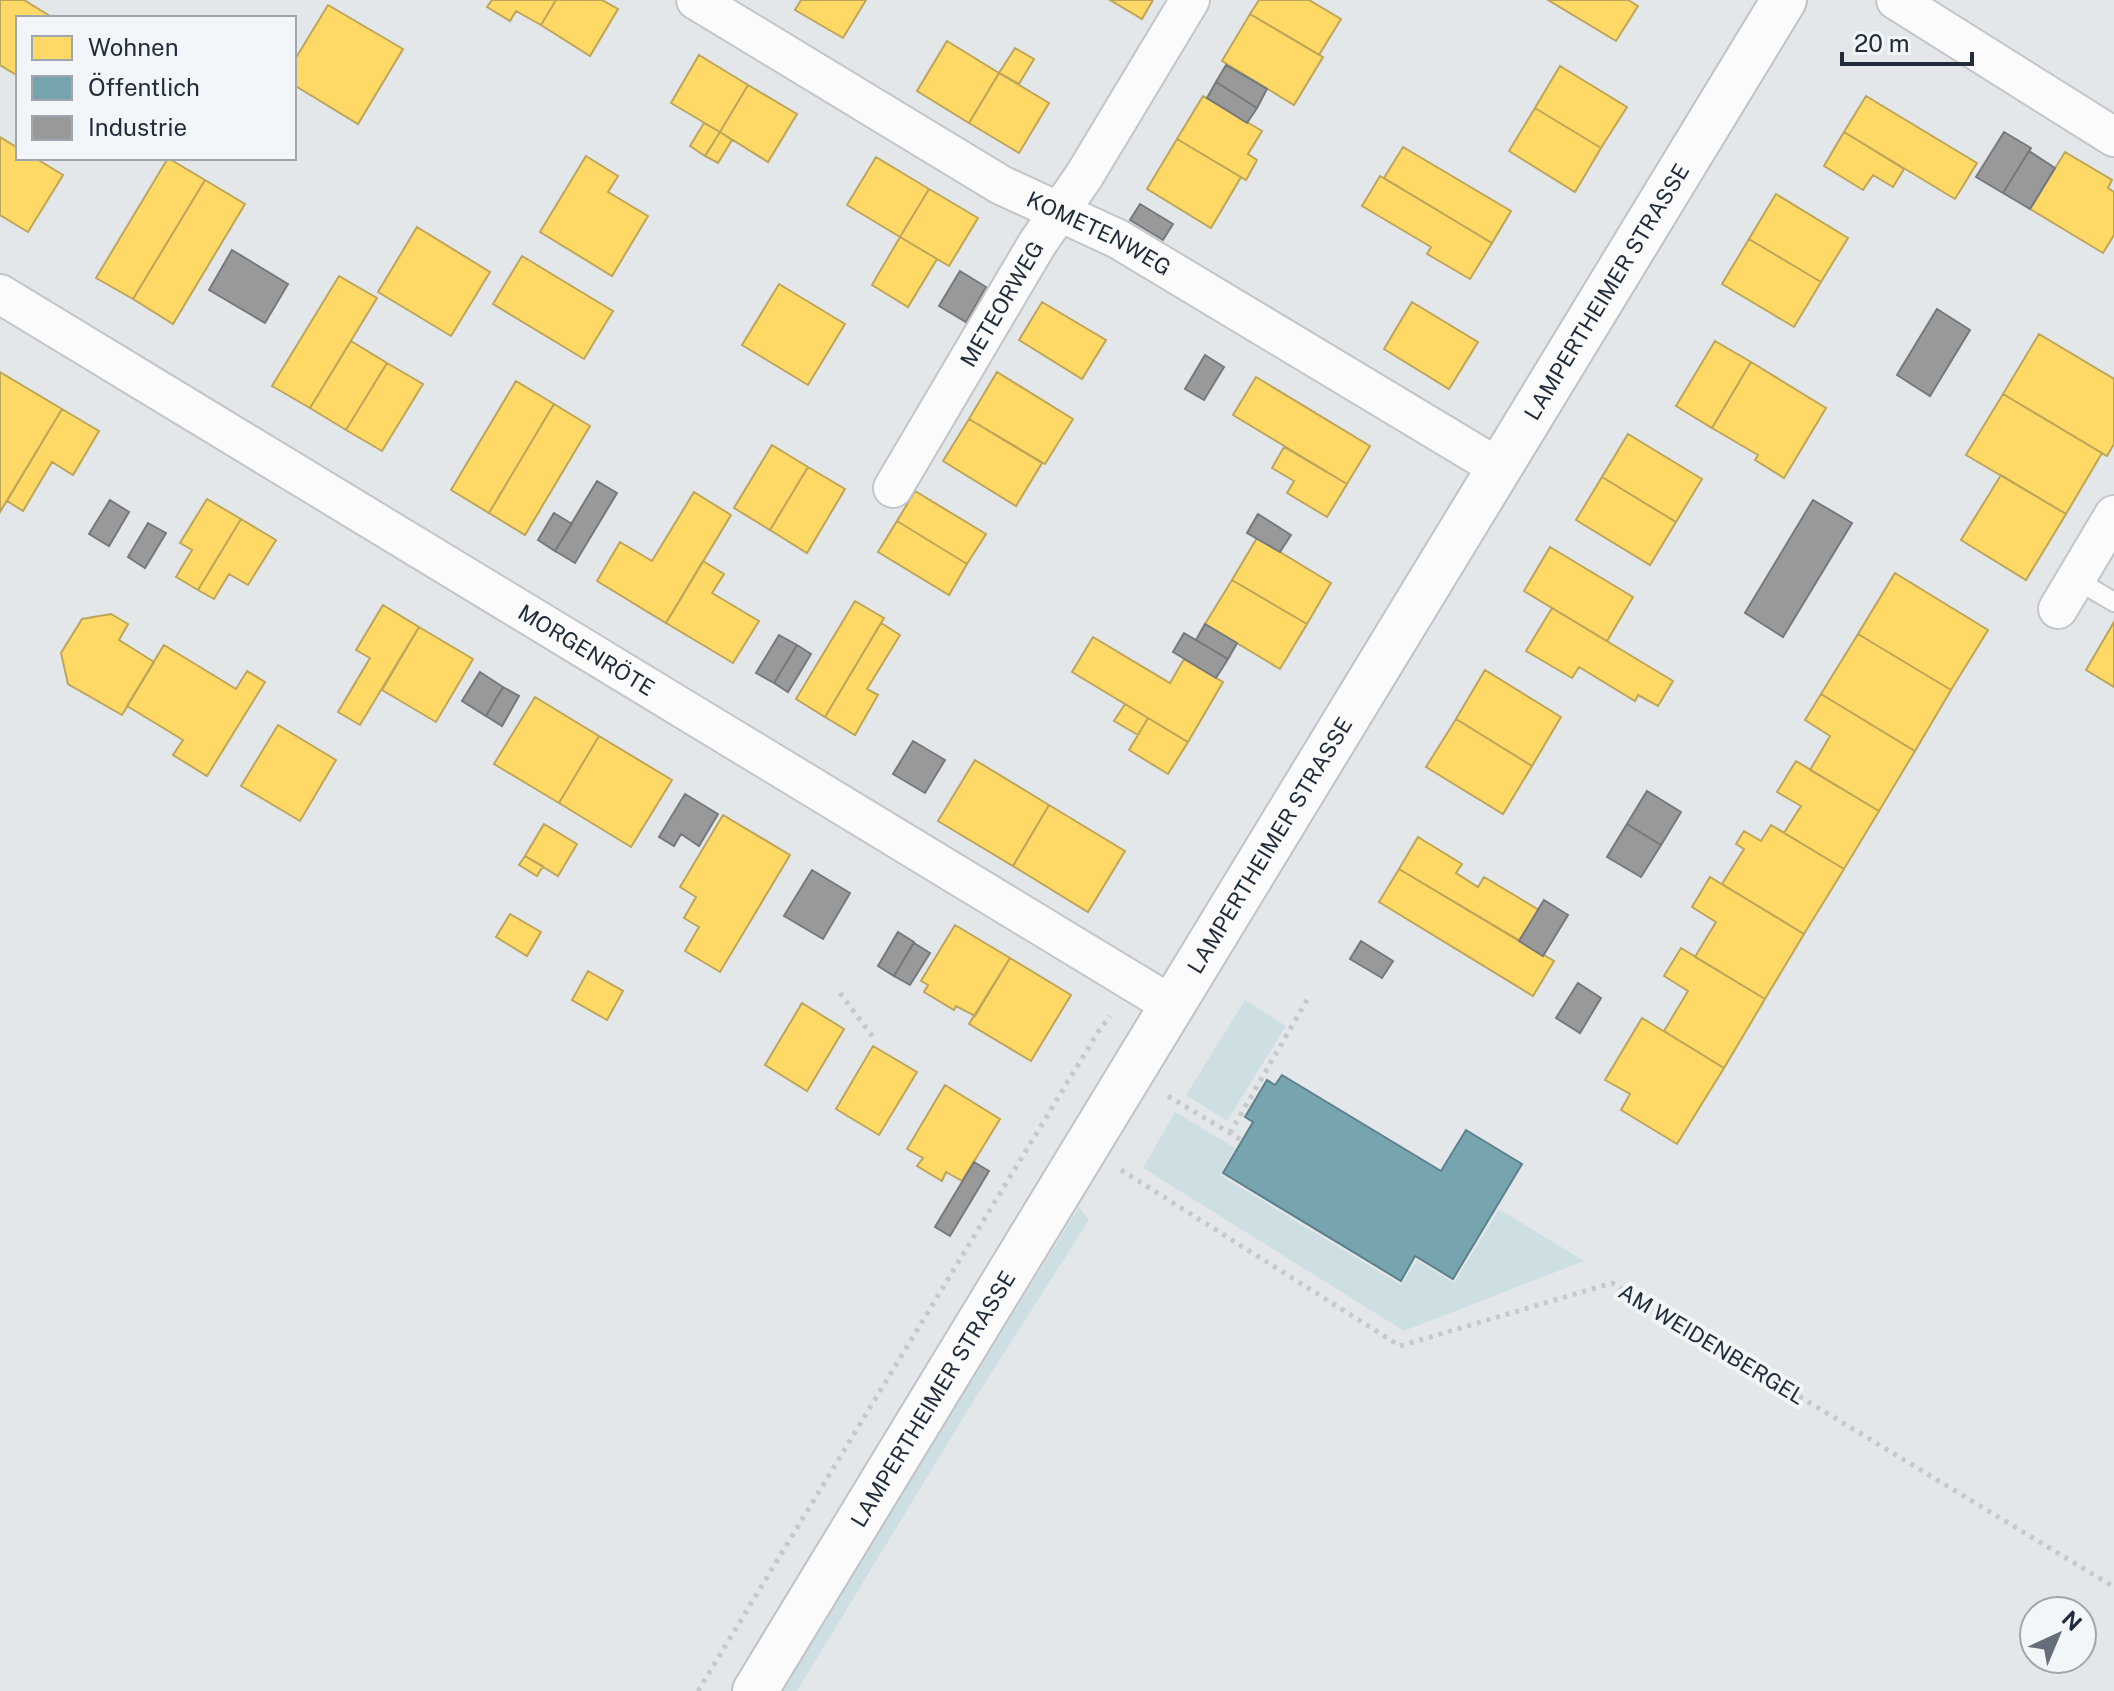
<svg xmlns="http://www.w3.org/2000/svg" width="2114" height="1691" font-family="'Public Sans',sans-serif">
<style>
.green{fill:#cddfe2}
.homes{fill:#ffd966;stroke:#bda559;stroke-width:2}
.public{fill:#76a5af;stroke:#5d818c;stroke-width:2}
.industry{fill:#999;stroke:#75797d;stroke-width:2}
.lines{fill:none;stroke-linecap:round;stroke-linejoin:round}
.lane-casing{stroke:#c3c5c8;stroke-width:22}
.street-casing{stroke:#c3c5c8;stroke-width:42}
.secondary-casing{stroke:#bfc3c7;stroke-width:48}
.path{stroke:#c5c8cc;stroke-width:5;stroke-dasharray:4 6;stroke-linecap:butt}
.lane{stroke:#fbfbfc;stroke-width:18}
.street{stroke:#fbfbfc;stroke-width:38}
.secondary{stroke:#fbfbfc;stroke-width:44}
.labels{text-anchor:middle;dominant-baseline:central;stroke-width:8;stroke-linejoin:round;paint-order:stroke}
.street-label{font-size:22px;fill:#222d3c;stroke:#f2f6f8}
</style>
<rect width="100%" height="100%" fill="#e4e7e9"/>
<!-- green -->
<path class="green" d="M1245 1000 1286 1026 1227 1121 1186 1095Z
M1175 1112 1235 1148 1220 1175 1401 1285 1417 1260 1454 1283 1499 1209 1584 1261 1404 1331 1143 1168Z
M1079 1207 1089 1220 974 1400 797 1691H781Z"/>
<!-- homes -->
<path class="homes" d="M0 0H24L53 18H18V76L0 65Z
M492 0H556L541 25 516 11 510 21 487 7Z
M556 0H602L618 9 590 56 541 25Z
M801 0H866L843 38 795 10Z
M1110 0H1153L1142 19Z
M1259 0H1309L1341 19 1319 55 1250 14Z
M1548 0H1628L1638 6 1616 41Z
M328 5 403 49 358 124 294 85V61Z
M1250 14 1323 57 1294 105 1222 61Z
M947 41 999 73 969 123 917 91Z
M1015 48 1034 59 1019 84 999 73Z
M699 55 748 85 720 132 671 103Z
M1560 66 1627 107 1601 148 1535 108Z
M999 73 1049 103 1019 153 969 123Z
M748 85 797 114 768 162 720 132Z
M1203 96 1262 131 1248 154 1257 160 1246 180 1177 139Z
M1866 96 1977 163 1955 199 1844 132Z
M1535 108 1601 148 1575 192 1509 151Z
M704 123 720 132 705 156 690 146Z
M720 132 732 140 718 163 705 156Z
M1844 132 1904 169 1893 187 1873 175 1863 190 1824 166Z
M0 137 18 148V158H35L63 175 28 232 0 215Z
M1177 139 1241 177 1211 228 1147 189Z
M1403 147 1511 211 1492 243 1384 178Z
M2065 152 2112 180 2108 188 2114 192V235L2103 253 2030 209Z
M586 156 618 176 608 192 648 216 612 276 540 232Z
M876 157 929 189 900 237 847 205Z
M168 158 205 180 133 299 96 278Z
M1380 176 1492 243 1470 279 1427 254 1431 247 1362 206Z
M205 180 245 204 173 324 133 299Z
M929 189 978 218 949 266 900 237Z
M1776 194 1848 238 1821 282 1749 239Z
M417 227 490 272 451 336 378 292Z
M900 237 937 259 908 307 872 285Z
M1749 239 1821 282 1794 327 1722 284Z
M522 256 613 311 584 359 493 304Z
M339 276 377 298 310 408 272 386Z
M779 284 845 324 808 385 742 345Z
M1042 302 1106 340 1082 379 1019 340Z
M1412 302 1478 342 1449 389 1384 349Z
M2039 334 2114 379V444L2107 456 2003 394Z
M351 341 387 363 346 430 310 408Z
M1715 341 1751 362 1712 428 1676 406Z
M1751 362 1826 408 1784 478 1755 460 1758 455 1712 428Z
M387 363 423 384 382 451 346 430Z
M0 372 62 409 0 512Z
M997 372 1073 419 1045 464 969 419Z
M1256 377 1370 446 1347 484 1233 415Z
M516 381 554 404 489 513 451 490Z
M2003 394 2102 453 2066 514 1966 455Z
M554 404 590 426 525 535 489 513Z
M62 409 99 431 73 475 52 462 23 511 7 501Z
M969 419 1042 463 1016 506 943 461Z
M1628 434 1702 479 1676 522 1602 477Z
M772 445 808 467 770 530 734 508Z
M1284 447 1347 484 1327 517 1287 493 1294 481 1272 468Z
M808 467 845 489 807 553 770 530Z
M2001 475 2066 514 2026 580 1961 540Z
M1602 477 1676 522 1650 565 1576 520Z
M915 491 986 534 967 564 897 521Z
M694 492 731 515 666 623 597 581 620 542 652 561Z
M207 499 241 519 198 590 176 577 192 550 180 543Z
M241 519 276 540 248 585 229 574 214 599 198 590Z
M897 521 967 564 949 595 878 552Z
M1257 538 1331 583 1307 624 1232 580Z
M1550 547 1633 597 1607 641 1524 591Z
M703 561 724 574 712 593 759 621 733 663 666 623Z
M1895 573 1988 630 1951 690 1858 634Z
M1232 580 1307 624 1280 669 1205 624Z
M855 601 884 618 825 717 796 699Z
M383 605 419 627 360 725 338 712 370 658 356 650Z
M1552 608 1673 681 1658 706 1638 695 1635 701 1579 667 1572 678 1526 651Z
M111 614 128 624 119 640 154 662 122 715 68 684 61 653 82 619Z
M2114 622V687L2086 670Z
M881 623 900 635 867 689 878 695 855 735 825 717Z
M419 627 473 659 436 722 382 690Z
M1858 634 1951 690 1915 751 1821 694Z
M1093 637 1170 683 1184 659 1223 682 1188 742 1072 672Z
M164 645 236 689 247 671 265 682 207 776 173 755 183 740 127 706Z
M1485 670 1561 717 1532 766 1456 719Z
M1821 694 1915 751 1879 811 1810 770 1830 736 1805 720Z
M535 697 599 736 559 803 494 764Z
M1125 704 1148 718 1138 735 1114 721Z
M1148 718 1188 742 1168 774 1129 750Z
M1456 719 1532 766 1503 814 1426 767Z
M278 725 336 760 300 821 241 786Z
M599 736 672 780 631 847 559 803Z
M975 760 1049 805 1013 866 938 821Z
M1796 761 1879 811 1844 869 1784 833 1801 806 1777 792Z
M1049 805 1125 851 1088 912 1013 866Z
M723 815 790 855 720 972 685 951 699 927 684 918 696 897 680 887Z
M544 824 577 844 558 876 525 856Z
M1771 825 1844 869 1804 934 1722 884 1744 849 1736 844 1744 831 1761 841Z
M1418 837 1462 864 1456 873 1478 887 1484 877 1539 910 1519 941 1399 869Z
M525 856 543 866 537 876 519 865Z
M1399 869 1554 961 1533 996 1379 902Z
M1710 877 1804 934 1765 999 1695 957 1716 922 1692 907Z
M510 914 541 932 527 956 496 937Z
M955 925 1010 958 975 1016 956 1006 954 1010 924 992 928 985 921 981Z
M1681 948 1765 999 1724 1068 1664 1031 1688 991 1664 976Z
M1010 958 1071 995 1031 1061 969 1024Z
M588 971 623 991 607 1020 572 1000Z
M802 1003 844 1029 807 1091 765 1065Z
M1642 1018 1724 1068 1677 1144 1621 1110 1630 1094 1605 1080Z
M873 1046 917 1072 879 1135 836 1109Z
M945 1085 1000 1119 962 1181 946 1172 942 1181 917 1166 923 1158 907 1149Z"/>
<!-- public -->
<path class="public" d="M1282 1075 1441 1171 1466 1130 1522 1164 1453 1279 1415 1256 1401 1281 1223 1173 1253 1122 1245 1117 1267 1080 1275 1085Z"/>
<!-- industry -->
<path class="industry" d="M1226 65 1267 89 1257 108 1216 82Z
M1216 82 1257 108 1247 123 1207 98Z
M2004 132 2031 148 2003 193 1976 177Z
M2029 151 2055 168 2030 209 2003 193Z
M1140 204 1173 224 1163 240 1130 220Z
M232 250 288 284 265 323 209 290Z
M960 271 986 287 966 322 939 306Z
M1937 309 1970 330 1930 396 1897 375Z
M1205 355 1224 367 1204 400 1185 389Z
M597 481 617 493 575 563 555 551Z
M110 500 129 512 109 546 89 534Z
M1813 500 1852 523 1783 637 1745 613Z
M554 513 572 524 555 551 538 540Z
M1258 514 1291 535 1280 552 1247 533Z
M148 523 166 533 145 568 128 557Z
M1205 624 1237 643 1228 659 1196 640Z
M1184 633 1228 659 1216 678 1173 652Z
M779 635 797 645 774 683 756 673Z
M797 645 811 654 788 692 774 683Z
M480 672 503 687 486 716 462 701Z
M503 687 519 696 502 726 486 716Z
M913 741 945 760 925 793 893 774Z
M1647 791 1681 812 1661 845 1627 824Z
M685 794 718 814 699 846 681 834 674 846 659 837Z
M1627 824 1661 845 1641 877 1607 857Z
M812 870 850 893 823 939 784 916Z
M1544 900 1568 915 1543 956 1519 941Z
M898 932 914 942 894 976 878 966Z
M1361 941 1393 961 1382 978 1350 959Z
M914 943 930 953 910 985 894 976Z
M1578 983 1601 998 1580 1033 1556 1018Z
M974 1162 989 1171 950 1236 935 1227Z"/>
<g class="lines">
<defs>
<path id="lane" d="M2075 579 2114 602"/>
<g id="street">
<path id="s1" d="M696 0 1001 185 1118 239 1499 468"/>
<path d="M1896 0 2114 137"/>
<path id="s2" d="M0 294 1173 1006"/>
<path id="s3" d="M893 488 1037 244 1084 176 1190 0"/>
<path d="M2058 609 2114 515"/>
</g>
<g id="secondary">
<path id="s4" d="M755 1691 1784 0"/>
</g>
</defs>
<!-- lane casing -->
<use href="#lane" class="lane-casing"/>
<!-- street casing -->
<use href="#street" class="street-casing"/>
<!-- secondary casing -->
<use href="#secondary" class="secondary-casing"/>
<!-- path -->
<path class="path" d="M840 993 873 1037
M1168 1096 1243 1141
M1230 1133 1307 1000
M1121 1170 1400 1346 1612 1283 2114 1587
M698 1691 1098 1032 1110 1016"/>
<!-- lane -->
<use href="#lane" class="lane"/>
<!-- street -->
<use href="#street" class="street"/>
<!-- secondary -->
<use href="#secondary" class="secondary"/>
</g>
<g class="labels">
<!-- street labels -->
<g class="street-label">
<text stroke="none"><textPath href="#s1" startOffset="466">KOMETENWEG</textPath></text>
<text stroke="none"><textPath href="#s4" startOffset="1638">LAMPERTHEIMER STRASSE</textPath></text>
<text stroke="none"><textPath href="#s3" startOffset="214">METEORWEG</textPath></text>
<text stroke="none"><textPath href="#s2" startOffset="686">MORGENRÖTE</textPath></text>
<text stroke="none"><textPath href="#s4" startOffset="990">LAMPERTHEIMER STRASSE</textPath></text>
<text transform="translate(1712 1344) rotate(31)">AM WEIDENBERGEL</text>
<text stroke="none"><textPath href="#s4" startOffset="342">LAMPERTHEIMER STRASSE</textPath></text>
</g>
</g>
<!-- legend -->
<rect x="16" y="16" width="280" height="144" fill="#f2f6f8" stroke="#9fa6ad" stroke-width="2"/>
<rect x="32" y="36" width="40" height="24" fill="#ffd966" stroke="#9fa6ad" stroke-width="2"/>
<text x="88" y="56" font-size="24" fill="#222d3c">Wohnen</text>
<rect x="32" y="76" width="40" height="24" fill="#76a5af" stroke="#9fa6ad" stroke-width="2"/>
<text x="88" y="96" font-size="24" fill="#222d3c">Öffentlich</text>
<rect x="32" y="116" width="40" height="24" fill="#999999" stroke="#9fa6ad" stroke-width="2"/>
<text x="88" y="136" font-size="24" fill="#222d3c">Industrie</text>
<!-- north arrow -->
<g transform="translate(2058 1635) rotate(44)"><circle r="38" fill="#f2f6f8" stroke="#9fa6ad" stroke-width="2"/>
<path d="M0-6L14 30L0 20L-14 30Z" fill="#666e79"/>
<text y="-12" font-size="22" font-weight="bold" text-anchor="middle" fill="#222d3c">N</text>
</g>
<!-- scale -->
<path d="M1842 52v12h130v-12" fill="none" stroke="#222d3c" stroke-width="4"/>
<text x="1854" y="52" font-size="24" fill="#222d3c" stroke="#f2f6f8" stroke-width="6" paint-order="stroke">20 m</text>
</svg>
